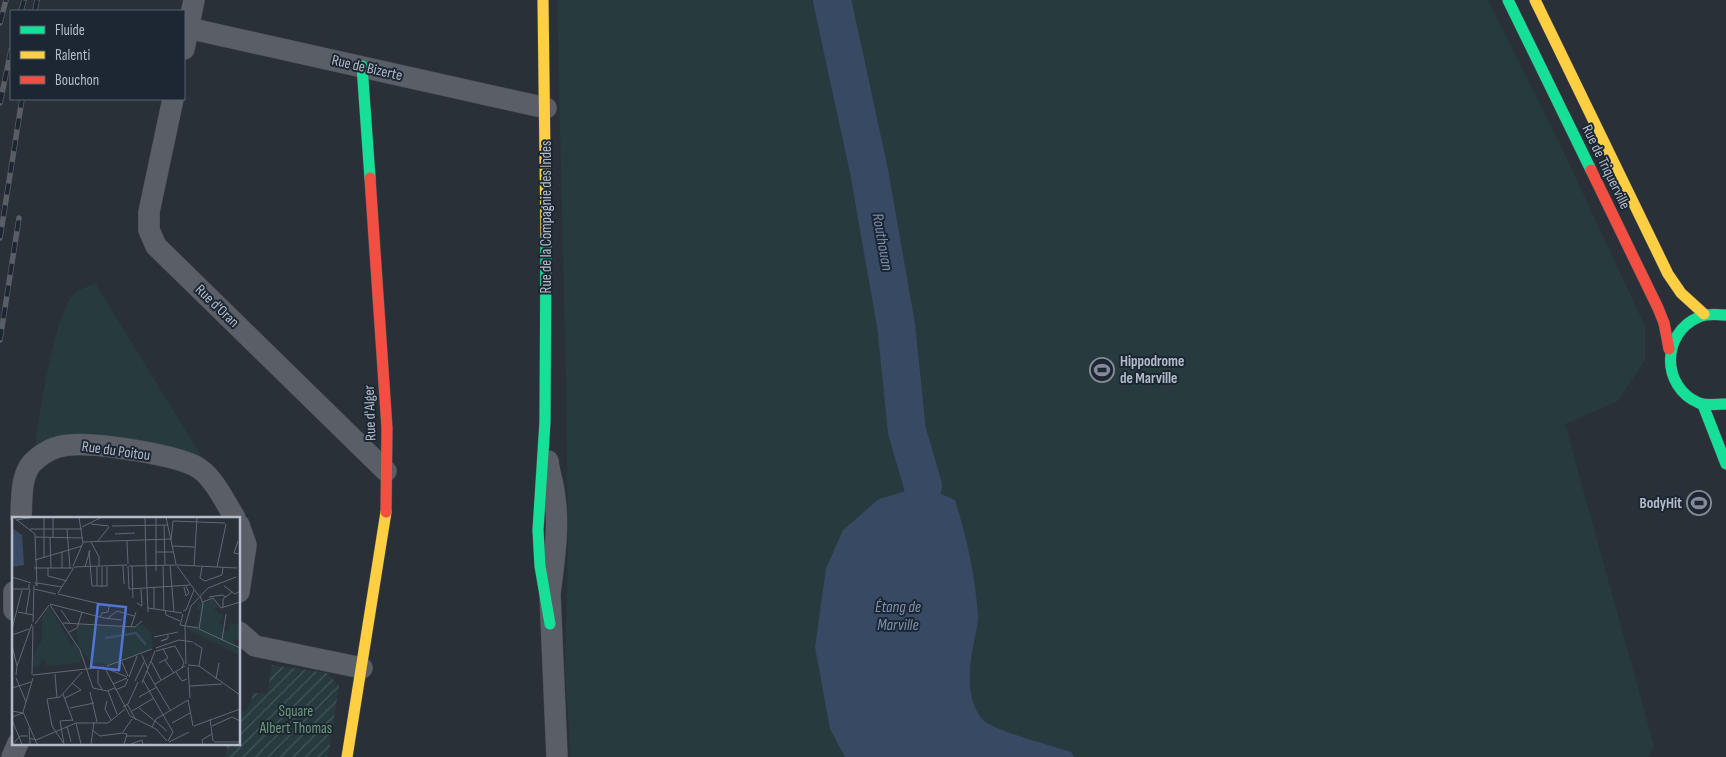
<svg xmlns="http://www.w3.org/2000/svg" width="1726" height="757" font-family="'Sofia Sans Condensed',sans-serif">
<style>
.park{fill:#273a3e}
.garden{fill:url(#garden-furrows)}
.water{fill:#384963}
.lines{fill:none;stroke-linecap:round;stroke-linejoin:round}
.river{stroke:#384963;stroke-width:38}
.street-casing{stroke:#484c53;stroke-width:22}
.fast-casing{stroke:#484c53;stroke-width:12}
.slow-casing{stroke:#484c53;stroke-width:12}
.jam-casing{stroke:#484c53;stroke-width:12}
.street{stroke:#5a5e66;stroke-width:21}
.fast{stroke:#16e098;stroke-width:11}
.slow{stroke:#ffcf43;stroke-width:11}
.jam{stroke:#f24e42;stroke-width:11}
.rail-casing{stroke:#595d64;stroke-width:5.5}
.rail{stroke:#1d2633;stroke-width:4;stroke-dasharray:11;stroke-linecap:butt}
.labels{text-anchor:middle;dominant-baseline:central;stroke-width:4;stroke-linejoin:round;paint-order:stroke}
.street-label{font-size:15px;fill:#b4bcc9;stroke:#1d2633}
.poi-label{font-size:15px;font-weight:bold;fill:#b4bcc9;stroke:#1d2633;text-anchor:start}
.park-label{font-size:15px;fill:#6b9a76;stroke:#1d2633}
.water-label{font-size:16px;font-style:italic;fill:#7c92b1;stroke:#1d2633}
.inset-river{fill:none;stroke:#384963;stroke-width:2.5}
.inset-road{fill:none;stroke:#616872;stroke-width:1}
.view{fill:#5274d3;fill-opacity:0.15;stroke:#5274d3;stroke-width:2.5}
.inset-edge{fill:none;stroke:#b4bcc9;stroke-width:2.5}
</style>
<defs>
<pattern id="garden-furrows" width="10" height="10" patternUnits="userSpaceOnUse" patternTransform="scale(1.25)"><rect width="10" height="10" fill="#273a3e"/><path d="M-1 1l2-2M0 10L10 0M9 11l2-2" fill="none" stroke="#445559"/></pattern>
</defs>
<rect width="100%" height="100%" fill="#2a3038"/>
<!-- park -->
<path class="park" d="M557 0H1488L1559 142 1645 326V360L1618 401 1565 424 1654 746 1648 757H571L565 672 568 544 566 379Z
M95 283 202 457 69 434 34 455C38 425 54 309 75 293 80 289 89 286 95 283Z"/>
<!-- garden -->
<path class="garden" d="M272 665 327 673 339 686 328 757H225L228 743H239V714C249 710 251 703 253 693L267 694Z"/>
<!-- water -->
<path class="water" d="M923 486 955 500C967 538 975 575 978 615 979 624 975 633 974 642 969 665 965 698 982 719 991 730 1053 746 1071 752L1074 757H845L830 729 815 647 826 568 843 530 879 499Z"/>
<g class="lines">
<!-- river -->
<path class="river" d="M832 0 869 171 896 325 907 431 923 486"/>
<defs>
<path id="street" d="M188 28 546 108
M184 49 194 0
M173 99 149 212V230L156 246 386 471
M548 461C549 472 553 482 554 492 560 526 554 560 550 594L557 757
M21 518C22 501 20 477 32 463 42 453 55 446 69 445 94 442 181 455 200 469 215 480 225 502 235 518
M239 525 246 545 239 592
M14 592V610
M239 632 255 646 362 668
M12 757 18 743"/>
<path id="fast" d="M1508 0 1591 170
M362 66 370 178
M546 235 545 422 538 530 540 566 550 624
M1726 315C1718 315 1707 313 1699 317 1661 333 1661 387 1699 403 1707 406 1718 404 1726 404
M1703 405 1726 464"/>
<path id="slow" d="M543 0 546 235
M1535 0 1668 274 1681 293 1704 314
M347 757 386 512"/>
<path id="jam" d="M1591 170 1658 308 1664 323 1669 349
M370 178 387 428 386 512"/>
</defs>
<!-- street casing -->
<use href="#street" class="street-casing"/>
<!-- fast casing -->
<use href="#fast" class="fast-casing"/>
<!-- slow casing -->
<use href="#slow" class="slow-casing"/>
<!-- jam casing -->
<use href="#jam" class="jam-casing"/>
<!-- street -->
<use href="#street" class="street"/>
<!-- fast -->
<use href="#fast" class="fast"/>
<!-- slow -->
<use href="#slow" class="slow"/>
<!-- jam -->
<use href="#jam" class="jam"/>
<defs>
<path id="rail" d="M21 11 24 0
M35 11 37 0
M0 23 6 0
M0 103 11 50
M0 238 22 99
M0 340 19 218"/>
</defs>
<!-- rail casing -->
<use href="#rail" class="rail-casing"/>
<!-- rail -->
<use href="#rail" class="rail"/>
</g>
<!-- icons -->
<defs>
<symbol id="stadium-ring" viewBox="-11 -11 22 22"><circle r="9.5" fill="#1d2633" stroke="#848b96" stroke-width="1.5"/><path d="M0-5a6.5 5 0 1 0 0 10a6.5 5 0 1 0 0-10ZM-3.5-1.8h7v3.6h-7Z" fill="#848b96"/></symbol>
</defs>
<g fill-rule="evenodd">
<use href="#stadium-ring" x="1088" y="356" width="28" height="28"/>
<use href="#stadium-ring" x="1685" y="489" width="28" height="28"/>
</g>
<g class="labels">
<!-- street labels -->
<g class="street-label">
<text transform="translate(367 68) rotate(13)">Rue de Bizerte</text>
<text transform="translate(1606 167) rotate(64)">Rue de Triquerville</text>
<text transform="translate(546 217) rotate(-90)">Rue de la Compagnie des Indes</text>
<text transform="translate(217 306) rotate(44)">Rue d'Oran</text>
<text transform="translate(370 413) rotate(-92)">Rue d'Alger</text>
<text transform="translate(116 451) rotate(8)">Rue du Poitou</text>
</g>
<!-- poi labels -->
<g class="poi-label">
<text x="1120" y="361">Hippodrome<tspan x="1120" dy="17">de Marville</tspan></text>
<text x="1682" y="503" text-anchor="end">BodyHit</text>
</g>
<!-- park labels -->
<g class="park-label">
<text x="296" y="711">Square<tspan x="296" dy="17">Albert Thomas</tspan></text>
</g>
<!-- water labels -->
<g class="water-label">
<text transform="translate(882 242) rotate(80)">Routhouan</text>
<text x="898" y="607">Étang de<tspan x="898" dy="18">Marville</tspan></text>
</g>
</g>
<!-- overview -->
<g transform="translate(12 517)">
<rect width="228" height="228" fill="#2a3038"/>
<path d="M189 80 192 86 201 82 206 90 202 93 211 98 210 104 206 106 210 107V114L217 115 218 105 223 108 227 105V123L222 122V127L227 130V138L175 112V109H185L188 95 184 92 186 85 190 87Z" fill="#273a3e"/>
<path d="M37 89 59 128 64 127 70 140 67 146 34 149 33 143H30L27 149 21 151V139L30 123V100ZM67 107 119 110 131 108 139 115 141 129 138 133 94 148 92 145 80 147 67 129 64 114Z" fill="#273a3e"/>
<path d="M0 11 10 18 12 48 0 50Z" fill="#384963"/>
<path class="inset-river" d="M93 121 124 116 134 128"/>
<path class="inset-road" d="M1 0 23 17 25 69 23 65M133 0 134 48M144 0V54M154 0 164 47M4 3 24 0M79 7 97 9M152 8 153 48M100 9 156 8M70 10 90 0M18 12H70M55 12 58 51M103 17 123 16M23 20 71 21M38 20 39 51M41 21V0M159 23 161 4 213 6M115 24 116 47M226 24 222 36 228 37M71 25 159 22M79 25 87 40V49M85 25 97 10M160 29 183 30M77 34 80 69H95V50M50 35V51M144 35H161M32 41V0M23 43 70 29M134 48 136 95M151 48 152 93M158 48 162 95M166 48 225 51M61 49 71 26 67 0M111 49 112 67M116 49 117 72 178 68M117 49 166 48M120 49 121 81M165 49 187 79M182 49 185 0M62 50 115 48M73 50 78 33M85 50V69M90 50V70M190 50 188 61 193 64 210 58 211 50M205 50 214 7M22 51H62M36 51V59L55 64M0 60 19 66M25 66 50 70M212 69 223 77 228 74M172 70 174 79 177 76 174 69M142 71V92M0 72H17V67M22 72 44 77M46 76 61 52M46 77 97 89 96 95 90 96 88 100M188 79 191 87 187 112 228 131M197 80 210 78 214 80M191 85 201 81 209 91M125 86 130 89 129 72M38 87 92 101 110 103M38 88 68 133 81 171 95 174 103 171M211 90V82L220 75M136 91 170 96M209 91 228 85M49 93 58 106M153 93 154 98 168 104M171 94 174 93 182 73M6 95 21 98M14 96 18 72M171 97 168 108 186 111M95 102 105 94 122 99M21 105 22 68M51 106 123 110 130 104M23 107 37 88M119 110 124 95M0 112 10 73M57 115 65 111 70 95M0 118 17 112M142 120 166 115M155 122 149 124 156 121V118M210 123 214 97M182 126 190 131 187 149M0 128 5 149 4 158M144 131 167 123 181 125M144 134 163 129 172 145 170 151M130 138 136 152M153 143 162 156M139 144 149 163M110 145 116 159M147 146 156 141 151 132M174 147 173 109 179 89 196 71 224 60M176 148 187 149 228 178M5 149 20 107M95 149 140 132M176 150 178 181M96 152 115 160M86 153V166L90 172M94 153 118 199 144 212 155 224M135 154 158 193M164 155 170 164 175 162M43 157 45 181M20 158 21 109M21 158 92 150M117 160 125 139M4 161 14 185M21 161 11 195 25 227M204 162 207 146M131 163 161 215 156 224M123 164 132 145M130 166 143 134M101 167 115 161M143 167 173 149M178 169 210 167M0 171 19 165M103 173 113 169 116 162M96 174 105 197M78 175 85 205M51 177 61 204M127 180 145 170M53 181 69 173 60 166M176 183 181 209M95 184 93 192 99 203M115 187 124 203M111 190 116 187 126 165M58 191 82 186M127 191 155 214M0 194 11 196 0 200M120 194 142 181M198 202 201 224M0 203 10 227M64 206 69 227M160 206 178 196M55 209 59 225M182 209 228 192M200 209 220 200 228 204M140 210 144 202 176 183M17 211 18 227M80 213 88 219 111 216 115 217 112 227M111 215 120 202M114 219H135M17 221 24 223 64 206H96L113 192M157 225 177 215M202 225H228M1 227 8 219H16M52 227 40 209 35 182 48 180 70 155M52 227 48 204 61 203M79 227 82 205M119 227 130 223 131 227M191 227 190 223 200 217"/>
<path class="view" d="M86 87 114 90 107 153 79 150Z"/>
<rect width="228" height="228" class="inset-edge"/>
</g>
<!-- legend -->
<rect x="10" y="10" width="175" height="90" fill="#1d2633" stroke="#59626f"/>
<rect x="20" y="26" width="25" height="8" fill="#16e098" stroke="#59626f"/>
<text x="55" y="35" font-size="15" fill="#b4bcc9">Fluide</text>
<rect x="20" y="51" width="25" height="8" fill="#ffcf43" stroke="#59626f"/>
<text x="55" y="60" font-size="15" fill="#b4bcc9">Ralenti</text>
<rect x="20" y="76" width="25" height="8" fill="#f24e42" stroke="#59626f"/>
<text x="55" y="85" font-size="15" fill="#b4bcc9">Bouchon</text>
</svg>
